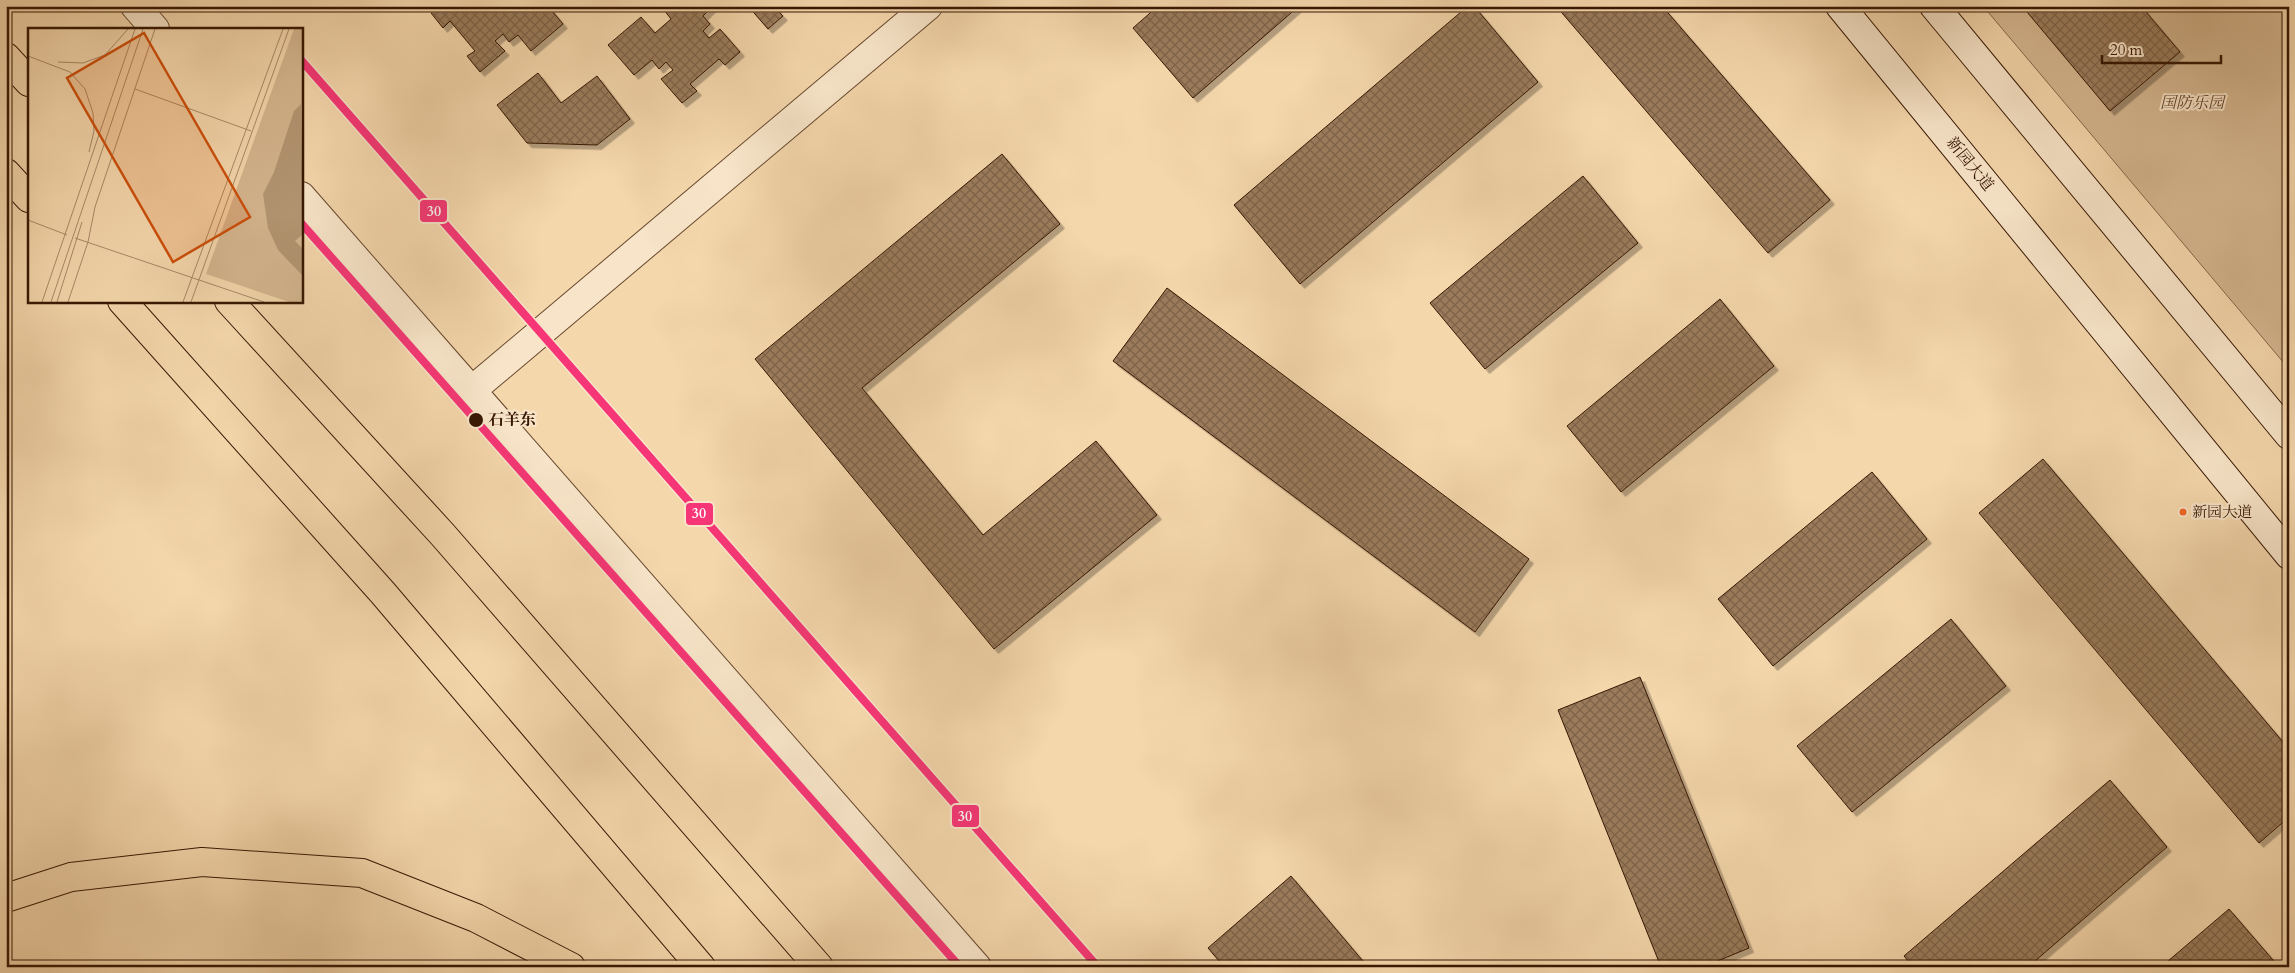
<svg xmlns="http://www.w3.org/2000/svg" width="2295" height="973" font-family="Cardo,'Noto Serif SC',serif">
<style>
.green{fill:#d5b68f;stroke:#866649}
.building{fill:url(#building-cross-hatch);stroke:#371703;filter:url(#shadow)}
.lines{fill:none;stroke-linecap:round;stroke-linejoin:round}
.street-casing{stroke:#66472d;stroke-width:30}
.secondary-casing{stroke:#371703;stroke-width:30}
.highway-casing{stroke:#371703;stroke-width:30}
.street{stroke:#f8e5c9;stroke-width:28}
.secondary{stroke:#f8e5c9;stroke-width:28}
.highway{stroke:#f5d7ac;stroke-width:28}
.metro-1-casing{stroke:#f8e5c9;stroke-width:11}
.metro-1{stroke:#f63676;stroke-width:8}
.stop-dot{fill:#371703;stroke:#f8e5c9;stroke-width:2}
.bus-dot{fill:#f26522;stroke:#f8e5c9;stroke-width:2}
.labels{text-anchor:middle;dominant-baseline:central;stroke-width:4;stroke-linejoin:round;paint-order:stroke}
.bus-label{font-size:15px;fill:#371703;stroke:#f8e5c9;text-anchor:start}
.park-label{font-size:16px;font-style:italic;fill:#66472d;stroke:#f8e5c9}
.street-label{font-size:16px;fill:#371703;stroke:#f8e5c9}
.stop-label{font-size:16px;font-weight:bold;fill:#371703;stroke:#f8e5c9;text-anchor:start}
.inset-road{fill:none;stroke:#a98a68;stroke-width:1}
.view{fill:#cd4f0b;fill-opacity:0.15;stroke:#cd4f0b;stroke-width:2.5}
.inset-edge{fill:none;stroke:#371703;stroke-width:2.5}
.line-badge{stroke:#f8e5c9;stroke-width:2}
.badge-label{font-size:14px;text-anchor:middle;font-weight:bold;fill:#fff}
</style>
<defs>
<pattern id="building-cross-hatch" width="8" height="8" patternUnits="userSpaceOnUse" patternTransform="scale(1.25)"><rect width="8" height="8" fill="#9a7b5b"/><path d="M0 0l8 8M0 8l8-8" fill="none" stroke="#7e6449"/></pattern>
<filter id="shadow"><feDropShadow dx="4.5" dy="4.5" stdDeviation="0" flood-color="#0004"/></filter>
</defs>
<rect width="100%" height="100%" fill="#f5d7ac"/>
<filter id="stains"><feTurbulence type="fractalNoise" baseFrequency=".004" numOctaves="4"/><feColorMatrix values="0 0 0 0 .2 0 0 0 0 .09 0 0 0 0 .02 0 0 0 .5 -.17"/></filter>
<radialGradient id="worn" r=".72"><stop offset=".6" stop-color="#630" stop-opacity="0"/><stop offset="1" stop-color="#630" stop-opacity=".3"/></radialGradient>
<!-- green -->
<path class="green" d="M1983 6H2289V369Z"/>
<!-- building -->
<path class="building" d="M439 6H548L563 24 531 51 518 35 509 42 503 34 495 41 505 51 480 72 467 56 475 51 450 21 443 28 431 13Z
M661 6H713L703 16 710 24 703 31 709 38 720 29 740 52 725 65 719 59 690 84 697 91 682 103 661 79 673 70 666 62 659 69 652 60 634 75 608 45 641 17 655 33 671 19Z
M748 6H779L776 9 783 16 768 29Z
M1158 6H1299L1193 98 1133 28Z
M1468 6H1474L1538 82 1300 284 1234 205Z
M1556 6H1662L1830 200 1768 253Z
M2022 6H2141L2180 52 2110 111Z
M538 73 561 103 597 76 630 119 597 145 527 143 497 105Z
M1002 154 1060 224 862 388 983 535 1096 441 1157 515 994 649 755 359Z
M1583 176 1638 243 1485 369 1430 303Z
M1167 288 1529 559 1475 632 1113 361Z
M1720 299 1774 366 1621 492 1567 426Z
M2043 459 2289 749V817L2259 843 1979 513Z
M1872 472 1927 539 1773 666 1718 599Z
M1951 619 2006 686 1852 812 1797 746Z
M1640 677 1749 948 1703 967H1661L1558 710Z
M2110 780 2167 847 2028 967H1913L1904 956Z
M1291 876 1368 967H1224L1208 948Z
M2229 909 2279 967H2161Z"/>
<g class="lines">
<defs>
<path id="street" d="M135 6 155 29
M301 196 977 967
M471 391 928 6"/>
<path id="secondary" d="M1840 6 2289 555
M1934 6 2289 435"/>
<path id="highway" d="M6 57 29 82
M6 173 29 198
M122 301 383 593 701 967
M229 301 443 535 819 967
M6 898 71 877 202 862 362 873 476 918 571 967"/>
</defs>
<!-- street casing -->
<use href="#street" class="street-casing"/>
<!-- secondary casing -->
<use href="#secondary" class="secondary-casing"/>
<!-- highway casing -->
<use href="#highway" class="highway-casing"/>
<!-- street -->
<use href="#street" class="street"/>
<!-- secondary -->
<use href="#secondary" class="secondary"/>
<!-- highway -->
<use href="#highway" class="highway"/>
<defs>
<path id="metro-1" d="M301 60 1098 967
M301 223 960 967"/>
</defs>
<!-- metro-1 casing -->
<use href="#metro-1" class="metro-1-casing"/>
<!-- metro-1 -->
<use href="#metro-1" class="metro-1"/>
</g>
<!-- markers -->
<circle class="stop-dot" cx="476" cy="420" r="8"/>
<circle class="bus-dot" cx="2183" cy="512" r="4.5"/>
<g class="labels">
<!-- bus labels -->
<g class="bus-label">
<text x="2192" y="512">新园大道</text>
</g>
<!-- park labels -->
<g class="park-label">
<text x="2192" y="103">国防乐园</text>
</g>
<!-- street labels -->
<g class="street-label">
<text transform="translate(1970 164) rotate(51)">新园大道</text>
</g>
<!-- stop labels -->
<g class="stop-label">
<text x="488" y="420">石羊东</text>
</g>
</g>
<!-- overview -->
<g transform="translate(28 28)">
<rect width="275" height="275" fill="#f5d7ac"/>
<path d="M266 1H275V274H261L178 246Z" fill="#d5b68f"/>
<path d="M273 76 275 206 267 213 275 221V248L250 222 240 200 235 166 246 144 266 83Z" fill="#b49673"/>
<path class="inset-road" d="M0 28 42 44 57 61 65 85 66 103 61 124M30 34 55 35 77 27 100 1M107 61 223 103M0 192 39 207M47 210 236 274M14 274 107 1M23 274 115 1M29 274 54 194M40 274 60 214 67 179 127 1M155 274 255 1M163 274 261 1"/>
<path class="view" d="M116 5 222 189 145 234 39 50Z"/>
<rect width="275" height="275" class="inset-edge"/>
</g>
<g class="line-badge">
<rect x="419" y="199" width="29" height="24" rx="5" fill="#f63676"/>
<rect x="685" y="502" width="29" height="24" rx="5" fill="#f63676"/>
<rect x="951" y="804" width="29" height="24" rx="5" fill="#f63676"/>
</g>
<g class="badge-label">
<text x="434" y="216">30</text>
<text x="699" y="518">30</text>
<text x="965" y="821">30</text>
</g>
<!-- margin -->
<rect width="2295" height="973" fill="none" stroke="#f5d7ac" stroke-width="25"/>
<rect x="8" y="8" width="2280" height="958" fill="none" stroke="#371703" stroke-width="2.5"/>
<rect x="12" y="12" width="2270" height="948" fill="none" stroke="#371703"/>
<!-- scale -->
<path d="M2102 55v8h119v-8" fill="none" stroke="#371703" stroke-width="2.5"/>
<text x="2110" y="55" font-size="15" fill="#371703" stroke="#f8e5c9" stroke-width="4" paint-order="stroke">20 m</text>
<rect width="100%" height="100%" filter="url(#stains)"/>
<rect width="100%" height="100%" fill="url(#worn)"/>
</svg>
